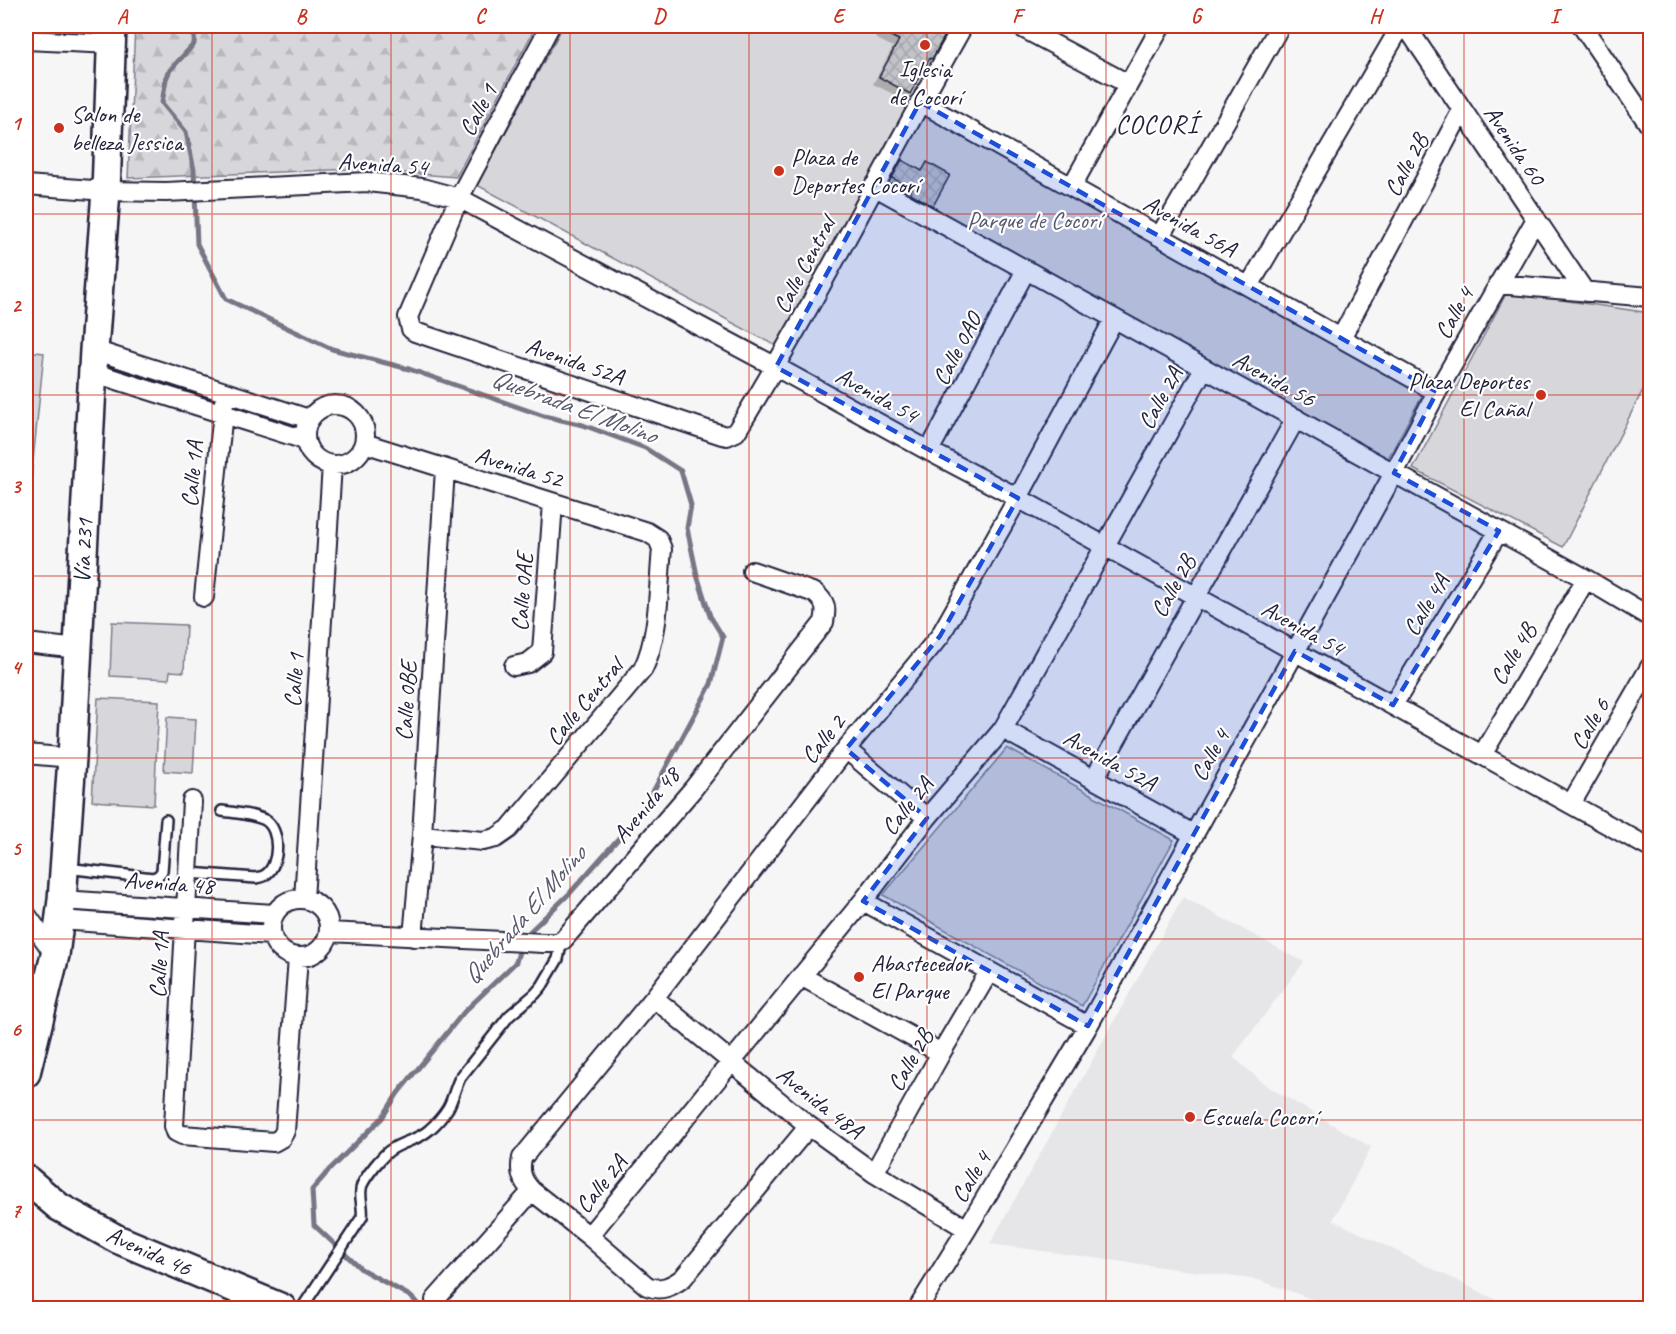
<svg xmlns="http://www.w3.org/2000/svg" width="1676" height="1334" font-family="Caveat,sans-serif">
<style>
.built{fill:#e6e6e9}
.green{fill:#d7d7db;stroke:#7c7c8b;stroke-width:1.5}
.forest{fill:url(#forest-firs);stroke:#7c7c8b;stroke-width:1.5}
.shadow{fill:#0003}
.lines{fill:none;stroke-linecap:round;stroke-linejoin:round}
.stream{stroke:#767685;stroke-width:5}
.building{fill:url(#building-cross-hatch);stroke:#22223b;stroke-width:1.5}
.lane-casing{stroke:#22223b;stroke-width:14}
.street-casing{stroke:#22223b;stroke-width:22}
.secondary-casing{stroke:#22223b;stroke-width:32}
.lane{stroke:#fff;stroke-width:9}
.street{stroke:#fff;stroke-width:18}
.secondary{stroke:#fff;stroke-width:27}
.marked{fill:#1d4ed8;fill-opacity:0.2;stroke:#1d4ed8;stroke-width:4.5;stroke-dasharray:12 8;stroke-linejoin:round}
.grid{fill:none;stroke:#c8321e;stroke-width:1.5;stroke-opacity:0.55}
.poi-dot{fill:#c8321e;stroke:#fff;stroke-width:2}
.labels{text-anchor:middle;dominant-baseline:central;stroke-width:4.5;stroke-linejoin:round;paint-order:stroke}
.poi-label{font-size:24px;fill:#22223b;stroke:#fff;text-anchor:start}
.street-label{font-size:24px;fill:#22223b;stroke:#fff}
.park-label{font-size:24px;fill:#58586b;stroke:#fff}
.neighbourhood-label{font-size:26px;letter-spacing:1.5px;fill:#22223b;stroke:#fff}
.water-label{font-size:26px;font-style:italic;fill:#5a5a6d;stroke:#fff}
.neatline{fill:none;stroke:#c8321e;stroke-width:2}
.grid-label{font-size:20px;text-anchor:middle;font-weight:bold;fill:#c8321e}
</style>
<defs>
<pattern id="forest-firs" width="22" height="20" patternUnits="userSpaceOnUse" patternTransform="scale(1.5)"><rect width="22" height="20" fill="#d7d7db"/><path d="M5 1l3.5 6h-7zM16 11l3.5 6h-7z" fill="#b8b8bd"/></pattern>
<pattern id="building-cross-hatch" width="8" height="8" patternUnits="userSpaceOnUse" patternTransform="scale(1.5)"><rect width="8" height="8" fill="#c2c2c9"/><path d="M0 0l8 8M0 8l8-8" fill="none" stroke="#a6a6ae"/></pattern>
</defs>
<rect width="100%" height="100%" fill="#f6f6f7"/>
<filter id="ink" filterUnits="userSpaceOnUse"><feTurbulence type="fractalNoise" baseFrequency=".0167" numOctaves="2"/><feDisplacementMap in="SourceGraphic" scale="12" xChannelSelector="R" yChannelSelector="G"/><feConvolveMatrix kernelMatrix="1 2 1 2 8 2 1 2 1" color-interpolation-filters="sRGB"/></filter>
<g filter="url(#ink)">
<!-- built -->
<path class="built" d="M1183 897 1304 962 1233 1057 1267 1086 1371 1147 1333 1220 1513 1308H1338L1258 1280 990 1244Z"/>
<!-- green -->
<path class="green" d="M563 26H884L881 31 935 60 776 346 477 185Z
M923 111 1425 390 1386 462 882 183Z
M1507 292 1650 313V376L1563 547 1413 469Z
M26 351 44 353 26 530Z
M112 622 186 625 184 672 170 671 169 679 110 676Z
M98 698 159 701 154 805 92 801Z
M167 717 196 719 193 773 164 771Z
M1007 748 1174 840 1082 1006 883 895Z"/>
<!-- forest -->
<path class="forest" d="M135 26H536L456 177 355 169 128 178Z"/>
<!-- shadow -->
<path class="shadow" d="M882 26H949L931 58 924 64 909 93 903 99 873 84 893 47 875 38Z
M902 162 919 171 927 164 932 205 925 212 886 185 895 169Z"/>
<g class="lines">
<!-- stream -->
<path class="stream" d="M195 26 194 44 170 70 166 79 162 103 186 132 194 170 197 244 226 299 332 349 409 369 544 416 583 425 645 448 681 471 691 505 687 528 697 575 710 616 723 637 711 684 642 812 570 893 523 938 516 962 464 1012 398 1093 382 1118 330 1169 312 1190 314 1225 361 1269 410 1296 423 1308"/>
</g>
<!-- building -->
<path class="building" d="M872 26H950L932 59 930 58 910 94 879 77 899 40Z
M902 160 922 171 927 162 950 175 933 206 910 193 912 188 892 178Z"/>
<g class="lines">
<defs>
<path id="lane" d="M66 868 153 878 158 876 162 871 166 820
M189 873 256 878C259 877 263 877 265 875 280 866 281 829 265 820 252 814 236 813 222 811
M302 1308 362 1217C364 1207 358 1195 362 1185 366 1176 383 1154 392 1149 404 1141 418 1140 429 1130 436 1124 443 1116 448 1108 453 1099 455 1088 460 1078L509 1016 535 994 542 986 558 959 562 941"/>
<path id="street" d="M550 26 459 198 408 317 411 329 415 332 722 435 727 436 736 432C817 300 887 160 963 26
M1019 26 1128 84
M1406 26 1585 292
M1582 26 1650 126
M26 40 112 44
M920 102 1437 392
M26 185 106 191 166 192 367 182 422 188 459 198 776 367 929 451 1018 498 1650 848
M874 186 1586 579 1650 617
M1072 186 1161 26
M1160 236 1280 26
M1498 284 1650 297
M1249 286 1401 26
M1341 338 1462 110
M94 350 309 419
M92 372 305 440
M305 435a30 30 0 1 1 60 0a30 30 0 1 1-60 0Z
M364 443 647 532 658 539 662 549C658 588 660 634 643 669L509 829 496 838 483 841 422 835
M929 451 1026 270
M204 597 224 402
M26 643 78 649
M514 666 528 663 542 652 553 503
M1393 705 1499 531
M1003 729 1193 834
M846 749 927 818
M26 754 72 758
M1482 755 1586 579
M1094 779 1296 418
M192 801 174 1126 176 1132 182 1135 274 1142 281 1138 285 1131 298 958
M1571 804 1650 667
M271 928a29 29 0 1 1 58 0a29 29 0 1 1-58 0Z
M304 899 332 465
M62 900 274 914
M863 901 1088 1026
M26 914 55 955
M60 920 271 935
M329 932 543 943H556L563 940 693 789 824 622C827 607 826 603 815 593L752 571
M413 937 422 835 445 469
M801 976 941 1053
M654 998 809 1126 874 1173 967 1229
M809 1126 683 1278C672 1286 661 1292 647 1286L589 1236 532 1191C522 1181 519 1172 522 1158L654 998 846 749 940 636 1018 498 1114 319
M874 1173 941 1053 989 972
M589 1236 863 901 927 818 1003 729 1204 368
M435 1300 532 1191
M918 1308 967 1229 1088 1026 1394 473 1437 392 1536 219"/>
<path id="secondary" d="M26 1073 55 955 62 900 72 758 94 350 106 191 112 26
M26 1179 59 1207 117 1239 282 1308"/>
</defs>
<!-- lane casing -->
<use href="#lane" class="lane-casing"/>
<!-- street casing -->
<use href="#street" class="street-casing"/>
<!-- secondary casing -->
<use href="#secondary" class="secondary-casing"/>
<!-- lane -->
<use href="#lane" class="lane"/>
<!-- street -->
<use href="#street" class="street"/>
<!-- secondary -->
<use href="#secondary" class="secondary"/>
</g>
</g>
<!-- marked area -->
<path class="marked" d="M920 102 1437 392 1394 473 1499 531 1393 705 1295 651 1088 1026 863 901 927 818 846 749 940 636 1018 498 776 367Z"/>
<!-- grid -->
<path class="grid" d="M212 26V1308M391 26V1308M570 26V1308M749 26V1308M927 26V1308M1106 26V1308M1285 26V1308M1464 26V1308M26 214H1650M26 395H1650M26 576H1650M26 758H1650M26 939H1650M26 1120H1650"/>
<!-- markers -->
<g class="poi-dot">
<circle cx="925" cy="45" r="6"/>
<circle cx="59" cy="128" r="6"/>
<circle cx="779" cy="171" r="6"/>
<circle cx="1541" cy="395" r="6"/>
<circle cx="859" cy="977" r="6"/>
<circle cx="1190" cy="1117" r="6"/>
</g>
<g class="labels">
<!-- poi labels -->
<g class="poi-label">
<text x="925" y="69" text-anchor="middle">Iglesia<tspan x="925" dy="28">de Cocorí</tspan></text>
<text x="71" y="114">Salon de<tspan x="71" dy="28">belleza Jessica</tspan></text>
<text x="791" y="157">Plaza de<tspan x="791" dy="28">Deportes Cocorí</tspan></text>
<text x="1529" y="381" text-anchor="end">Plaza Deportes<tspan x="1529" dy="28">El Cañal</tspan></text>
<text x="871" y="963">Abastecedor<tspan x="871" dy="28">El Parque</tspan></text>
<text x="1202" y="1117">Escuela Cocorí</text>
</g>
<!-- street labels -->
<g class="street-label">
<text transform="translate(478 110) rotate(-62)">Calle 1</text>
<text transform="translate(1515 145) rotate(56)">Avenida 60</text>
<text transform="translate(383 164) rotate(4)">Avenida 54</text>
<text transform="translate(1406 165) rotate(-62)">Calle 2B</text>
<text transform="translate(1190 226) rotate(29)">Avenida 56A</text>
<text transform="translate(804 265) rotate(-62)">Calle Central</text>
<text transform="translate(1454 313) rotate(-61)">Calle 4</text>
<text transform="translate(957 349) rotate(-62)">Calle 0AO</text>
<text transform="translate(575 361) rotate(19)">Avenida 52A</text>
<text transform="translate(1274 379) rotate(29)">Avenida 56</text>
<text transform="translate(877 395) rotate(29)">Avenida 54</text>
<text transform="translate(1160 398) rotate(-61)">Calle 2A</text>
<text transform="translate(519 467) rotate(17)">Avenida 52</text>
<text transform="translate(192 474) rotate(-85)">Calle 1A</text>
<text transform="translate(83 551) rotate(-87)">Vía 231</text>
<text transform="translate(1173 586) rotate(-61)">Calle 2B</text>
<text transform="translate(522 592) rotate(-86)">Calle 0AE</text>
<text transform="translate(1426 605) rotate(-59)">Calle 4A</text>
<text transform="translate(1303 628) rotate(29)">Avenida 54</text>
<text transform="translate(1513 654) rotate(-59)">Calle 4B</text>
<text transform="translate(294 680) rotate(-86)">Calle 1</text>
<text transform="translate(406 701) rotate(-86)">Calle 0BE</text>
<text transform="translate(584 702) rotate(-50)">Calle Central</text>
<text transform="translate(1590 724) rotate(-60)">Calle 6</text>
<text transform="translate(823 739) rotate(-51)">Calle 2</text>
<text transform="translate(1210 755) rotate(-61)">Calle 4</text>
<text transform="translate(1110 760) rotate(29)">Avenida 52A</text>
<text transform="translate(646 805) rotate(-50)">Avenida 48</text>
<text transform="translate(907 806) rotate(-51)">Calle 2A</text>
<text transform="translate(169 883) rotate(4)">Avenida 48</text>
<text transform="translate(159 965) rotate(-87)">Calle 1A</text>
<text transform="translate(910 1060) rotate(-60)">Calle 2B</text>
<text transform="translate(820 1102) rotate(38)">Avenida 48A</text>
<text transform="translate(971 1177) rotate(-59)">Calle 4</text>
<text transform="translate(601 1184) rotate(-51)">Calle 2A</text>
<text transform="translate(149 1251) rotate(24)">Avenida 46</text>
</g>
<!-- park labels -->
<g class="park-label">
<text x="1034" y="220">Parque de Cocorí</text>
</g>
<!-- neighbourhood labels -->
<g class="neighbourhood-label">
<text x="1157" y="124">COCORÍ</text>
</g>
<!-- water labels -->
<g class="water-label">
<text transform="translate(574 406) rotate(20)">Quebrada El Molino</text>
<text transform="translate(524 915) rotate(-49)">Quebrada El Molino</text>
</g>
</g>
<!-- margin -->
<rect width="1676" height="1334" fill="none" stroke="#fff" stroke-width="66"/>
<rect x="33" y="33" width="1610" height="1268" class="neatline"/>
<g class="grid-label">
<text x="122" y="23">A</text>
<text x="301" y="23">B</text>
<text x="480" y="23">C</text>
<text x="659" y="23">D</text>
<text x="838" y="23">E</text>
<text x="1017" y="23">F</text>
<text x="1196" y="23">G</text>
<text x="1375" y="23">H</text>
<text x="1554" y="23">I</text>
<text x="16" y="130">1</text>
<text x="16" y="312">2</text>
<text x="16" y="493">3</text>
<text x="16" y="674">4</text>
<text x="16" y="855">5</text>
<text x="16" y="1036">6</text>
<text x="16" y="1217">7</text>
</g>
</svg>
